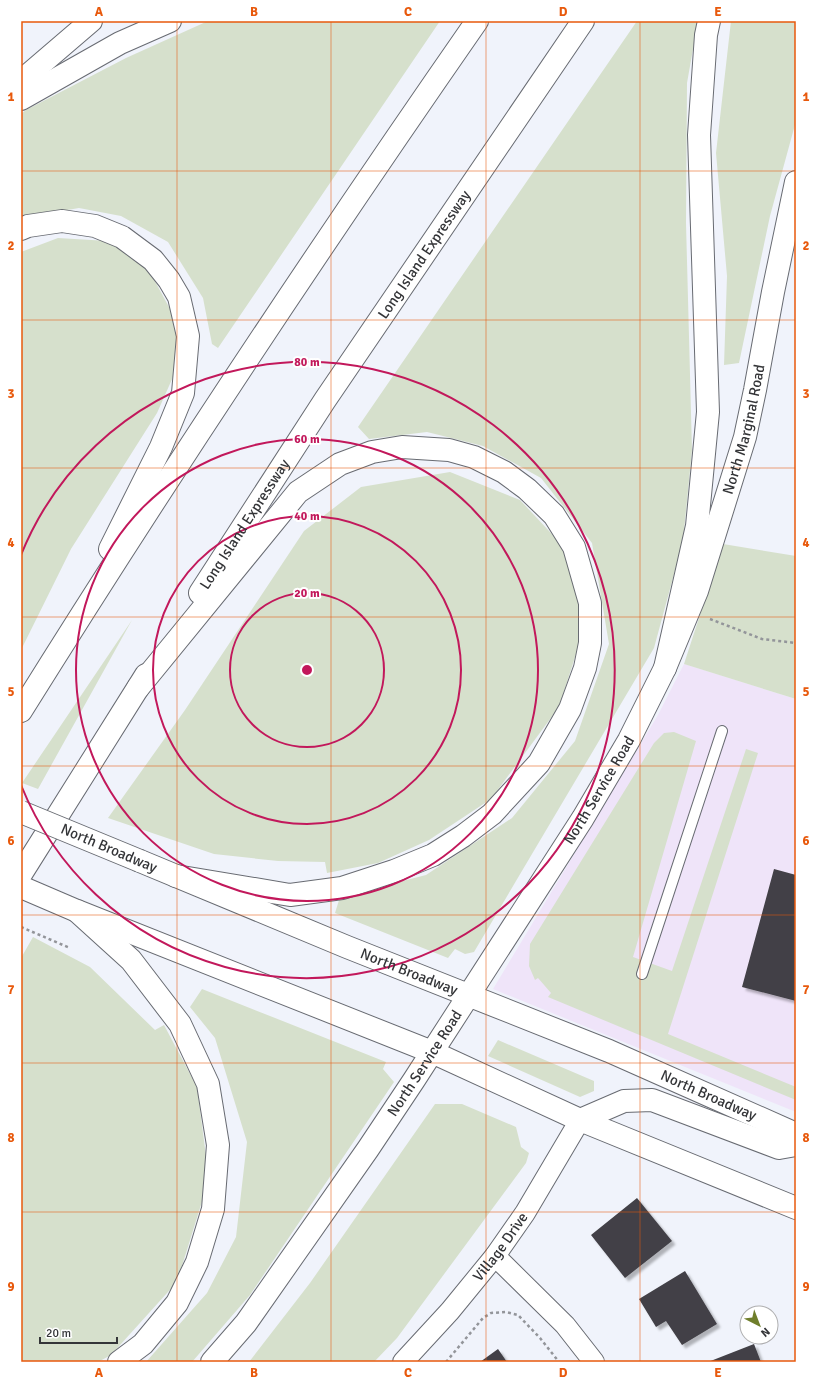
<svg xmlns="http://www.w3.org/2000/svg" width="817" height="1383" font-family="Signika,sans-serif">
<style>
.commercial{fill:#efe4f9}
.green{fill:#d6e0cc}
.building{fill:#424046;filter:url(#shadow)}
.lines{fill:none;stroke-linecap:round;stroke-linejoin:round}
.lane-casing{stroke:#686b72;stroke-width:12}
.street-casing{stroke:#686b72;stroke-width:22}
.secondary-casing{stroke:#686b72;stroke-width:24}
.primary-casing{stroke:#686b72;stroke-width:24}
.highway-casing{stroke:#686b72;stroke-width:24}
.path{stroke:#93959a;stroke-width:2.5;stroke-dasharray:3 3;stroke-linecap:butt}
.lane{stroke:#fff;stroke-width:10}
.street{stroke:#fff;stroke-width:20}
.secondary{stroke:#fff;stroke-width:22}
.primary{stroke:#fff;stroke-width:22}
.highway{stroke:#fff;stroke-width:22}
.primary-bridge-casing{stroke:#686b72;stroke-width:24;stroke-linecap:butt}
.primary-bridge{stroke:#fff;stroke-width:22}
.grid{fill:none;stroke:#e8590c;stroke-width:1;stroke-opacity:0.55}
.ring{fill:none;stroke:#c2185b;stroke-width:2}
.labels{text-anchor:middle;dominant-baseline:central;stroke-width:4;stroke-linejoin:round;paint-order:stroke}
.street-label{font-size:15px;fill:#343538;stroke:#fff}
.centre{fill:#c2185b;stroke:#fff;stroke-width:2}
.ring-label{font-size:12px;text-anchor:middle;font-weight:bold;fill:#c2185b;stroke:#fff;stroke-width:4;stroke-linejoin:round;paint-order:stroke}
.neatline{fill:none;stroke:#e8590c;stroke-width:1.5}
.grid-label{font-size:13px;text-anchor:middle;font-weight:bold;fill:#e8590c}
</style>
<defs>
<filter id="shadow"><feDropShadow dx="3.5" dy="3.5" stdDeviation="1" flood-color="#0004"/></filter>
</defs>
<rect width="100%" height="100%" fill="#f0f3fb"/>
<!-- commercial -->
<path class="commercial" d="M684 664 796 699V1112L493 989 658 715Z"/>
<!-- green -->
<path class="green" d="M208 21H440L218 348 212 344 203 298 168 242 121 216 79 208 21 218V114L26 110 126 58Z
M637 21H698L687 83 686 223 692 450 683 541 654 648 474 952 465 954 455 949 448 958 335 913 340 897 426 875 512 818 575 741 609 644 592 543 541 478 483 446 427 432 369 439 358 427Z
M731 21H796V121L770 216 739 363 724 365 727 276 716 153Z
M58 238 108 241 150 272 176 320 177 368 157 413 71 549 21 650V252Z
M450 472 520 500 565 548 585 626 559 707 491 799 429 840 378 863 327 873 325 862 278 861 214 854 108 818 185 710 304 531 361 487Z
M723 544 796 556V699L684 664Z
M132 620 38 789 22 783Z
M674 732 696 741 633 957 672 971 746 749 758 753 668 1034 796 1087V1100L548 997 551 993 538 978 535 980 529 966 530 944 654 743 664 733Z
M33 937 90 967 155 1030 164 1025 197 1087 209 1179 177 1282 111 1355 98 1362H21V958Z
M202 989 386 1062 383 1069 394 1082 250 1295 192 1362H146L207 1293 236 1237 247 1142 215 1038 190 1007Z
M498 1040 594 1081V1091L580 1097 488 1056Z
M435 1104H462L516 1127 521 1147 529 1153 526 1163 397 1338 374 1362H249L310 1283Z"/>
<!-- building -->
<path class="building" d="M774 869 796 875V1001L742 987Z
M637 1198 672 1241 625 1278 591 1235Z
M685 1271 717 1324 682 1345 666 1321 656 1327 639 1299Z
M754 1344 761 1362H708Z
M498 1349 507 1362H480Z"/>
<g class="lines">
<defs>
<path id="lane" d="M642 974 722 731"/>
<g id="street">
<path d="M495 1256 565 1325 594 1362"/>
<path id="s1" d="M403 1362 450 1311 495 1256 525 1213 580 1120"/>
</g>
<g id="secondary">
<path d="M21 81 91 21"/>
<path id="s2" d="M212 1362 246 1323 368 1149 414 1080 583 818 629 740 665 668 697 591 745 437 755 390 773 292 796 182"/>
</g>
<g id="primary">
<path id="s3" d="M140 861 347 947 609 1051 796 1134"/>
<path d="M21 887 77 911 432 1052 580 1120 796 1208"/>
<path d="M580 1120 624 1101 652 1100 779 1148 796 1145"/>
</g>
<g id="highway">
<path d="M21 99 120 43 170 21"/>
<path d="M21 229 28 226 62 221 95 226 122 237 153 260 169 280 179 297 188 336 183 393 161 447 110 549"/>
<path id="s4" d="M200 593 325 400 583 21"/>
<path d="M665 668 697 526 708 412 699 135 706 35 709 21"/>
<path d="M138 688 298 492 340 464 372 452 402 447 449 450 474 457 504 472 527 489 554 515 574 547 590 603V643L585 668 570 709 539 763 492 814 463 836 433 855 394 871 342 888 290 895 176 876"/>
<path d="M21 711C167 477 320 247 477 21"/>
<path d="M21 874 146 675"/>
<path d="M77 911 131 960 180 1024 208 1084 218 1145 213 1209 197 1262 177 1303 143 1344 119 1362"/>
</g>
</defs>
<!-- lane casing -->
<use href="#lane" class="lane-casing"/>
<!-- street casing -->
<use href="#street" class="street-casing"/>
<!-- secondary casing -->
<use href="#secondary" class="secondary-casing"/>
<!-- primary casing -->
<use href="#primary" class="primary-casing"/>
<!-- highway casing -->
<use href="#highway" class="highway-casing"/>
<!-- path -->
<path class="path" d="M710 619 762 639 796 643
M21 927 70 948
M446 1362 483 1318 491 1313 506 1312 518 1315 540 1338 559 1362"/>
<!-- lane -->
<use href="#lane" class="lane"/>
<!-- street -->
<use href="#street" class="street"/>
<!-- secondary -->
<use href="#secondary" class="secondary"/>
<!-- primary -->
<use href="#primary" class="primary"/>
<!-- highway -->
<use href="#highway" class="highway"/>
<defs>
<path id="primary-bridge" d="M21 812 140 861"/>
</defs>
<!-- primary-bridge casing -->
<use href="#primary-bridge" class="primary-bridge-casing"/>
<!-- primary-bridge -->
<use href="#primary-bridge" class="primary-bridge"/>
</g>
<!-- grid -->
<path class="grid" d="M177 21V1362M331 21V1362M486 21V1362M640 21V1362M21 171H796M21 320H796M21 468H796M21 617H796M21 766H796M21 915H796M21 1063H796M21 1212H796"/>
<!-- distance rings -->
<g class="ring">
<circle cx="307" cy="670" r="77"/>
<circle cx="307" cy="670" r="154"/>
<circle cx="307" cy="670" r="231"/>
<path d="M21 555A308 308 0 1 1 21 785"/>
</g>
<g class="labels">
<!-- street labels -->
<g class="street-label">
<text stroke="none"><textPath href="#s4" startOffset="406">Long Island Expressway</textPath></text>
<text stroke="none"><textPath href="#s2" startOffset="1082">North Marginal Road</textPath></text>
<text stroke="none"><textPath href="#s4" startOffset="82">Long Island Expressway</textPath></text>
<text stroke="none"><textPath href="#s2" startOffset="691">North Service Road</textPath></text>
<text transform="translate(109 848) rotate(23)">North Broadway</text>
<text stroke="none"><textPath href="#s3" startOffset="291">North Broadway</textPath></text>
<text stroke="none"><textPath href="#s2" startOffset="367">North Service Road</textPath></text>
<text stroke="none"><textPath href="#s3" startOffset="615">North Broadway</textPath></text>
<text stroke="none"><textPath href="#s1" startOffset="151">Village Drive</textPath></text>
</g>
</g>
<circle cx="307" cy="670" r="6" class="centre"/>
<g class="ring-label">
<text x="307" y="366">80 m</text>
<text x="307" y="443">60 m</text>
<text x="307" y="520">40 m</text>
<text x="307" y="597">20 m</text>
</g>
<!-- border -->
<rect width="817" height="1383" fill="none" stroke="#ffffff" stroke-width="44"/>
<!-- north arrow -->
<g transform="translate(759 1325) rotate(138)"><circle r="19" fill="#ffffff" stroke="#aeaeaf"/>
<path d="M0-3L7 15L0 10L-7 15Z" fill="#6f7e2b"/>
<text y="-6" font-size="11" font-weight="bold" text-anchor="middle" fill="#343538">N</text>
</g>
<!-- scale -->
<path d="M40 1337v6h77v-6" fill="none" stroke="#343538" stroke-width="2"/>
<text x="46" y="1337" font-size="12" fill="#343538" stroke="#ffffff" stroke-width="3" paint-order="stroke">20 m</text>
<rect x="22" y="22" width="773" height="1339" class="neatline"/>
<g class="grid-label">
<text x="99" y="16">A</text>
<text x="254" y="16">B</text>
<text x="408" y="16">C</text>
<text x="563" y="16">D</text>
<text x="718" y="16">E</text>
<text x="11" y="101">1</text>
<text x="806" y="101">1</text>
<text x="11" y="250">2</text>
<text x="806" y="250">2</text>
<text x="11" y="398">3</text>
<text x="806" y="398">3</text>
<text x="11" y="547">4</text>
<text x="806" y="547">4</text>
<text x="11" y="696">5</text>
<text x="806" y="696">5</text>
<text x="11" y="845">6</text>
<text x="806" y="845">6</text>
<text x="11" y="994">7</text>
<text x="806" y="994">7</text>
<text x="11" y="1142">8</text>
<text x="806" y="1142">8</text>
<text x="11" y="1291">9</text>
<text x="806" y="1291">9</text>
<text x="99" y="1377">A</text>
<text x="254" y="1377">B</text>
<text x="408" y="1377">C</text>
<text x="563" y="1377">D</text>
<text x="718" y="1377">E</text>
</g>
</svg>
